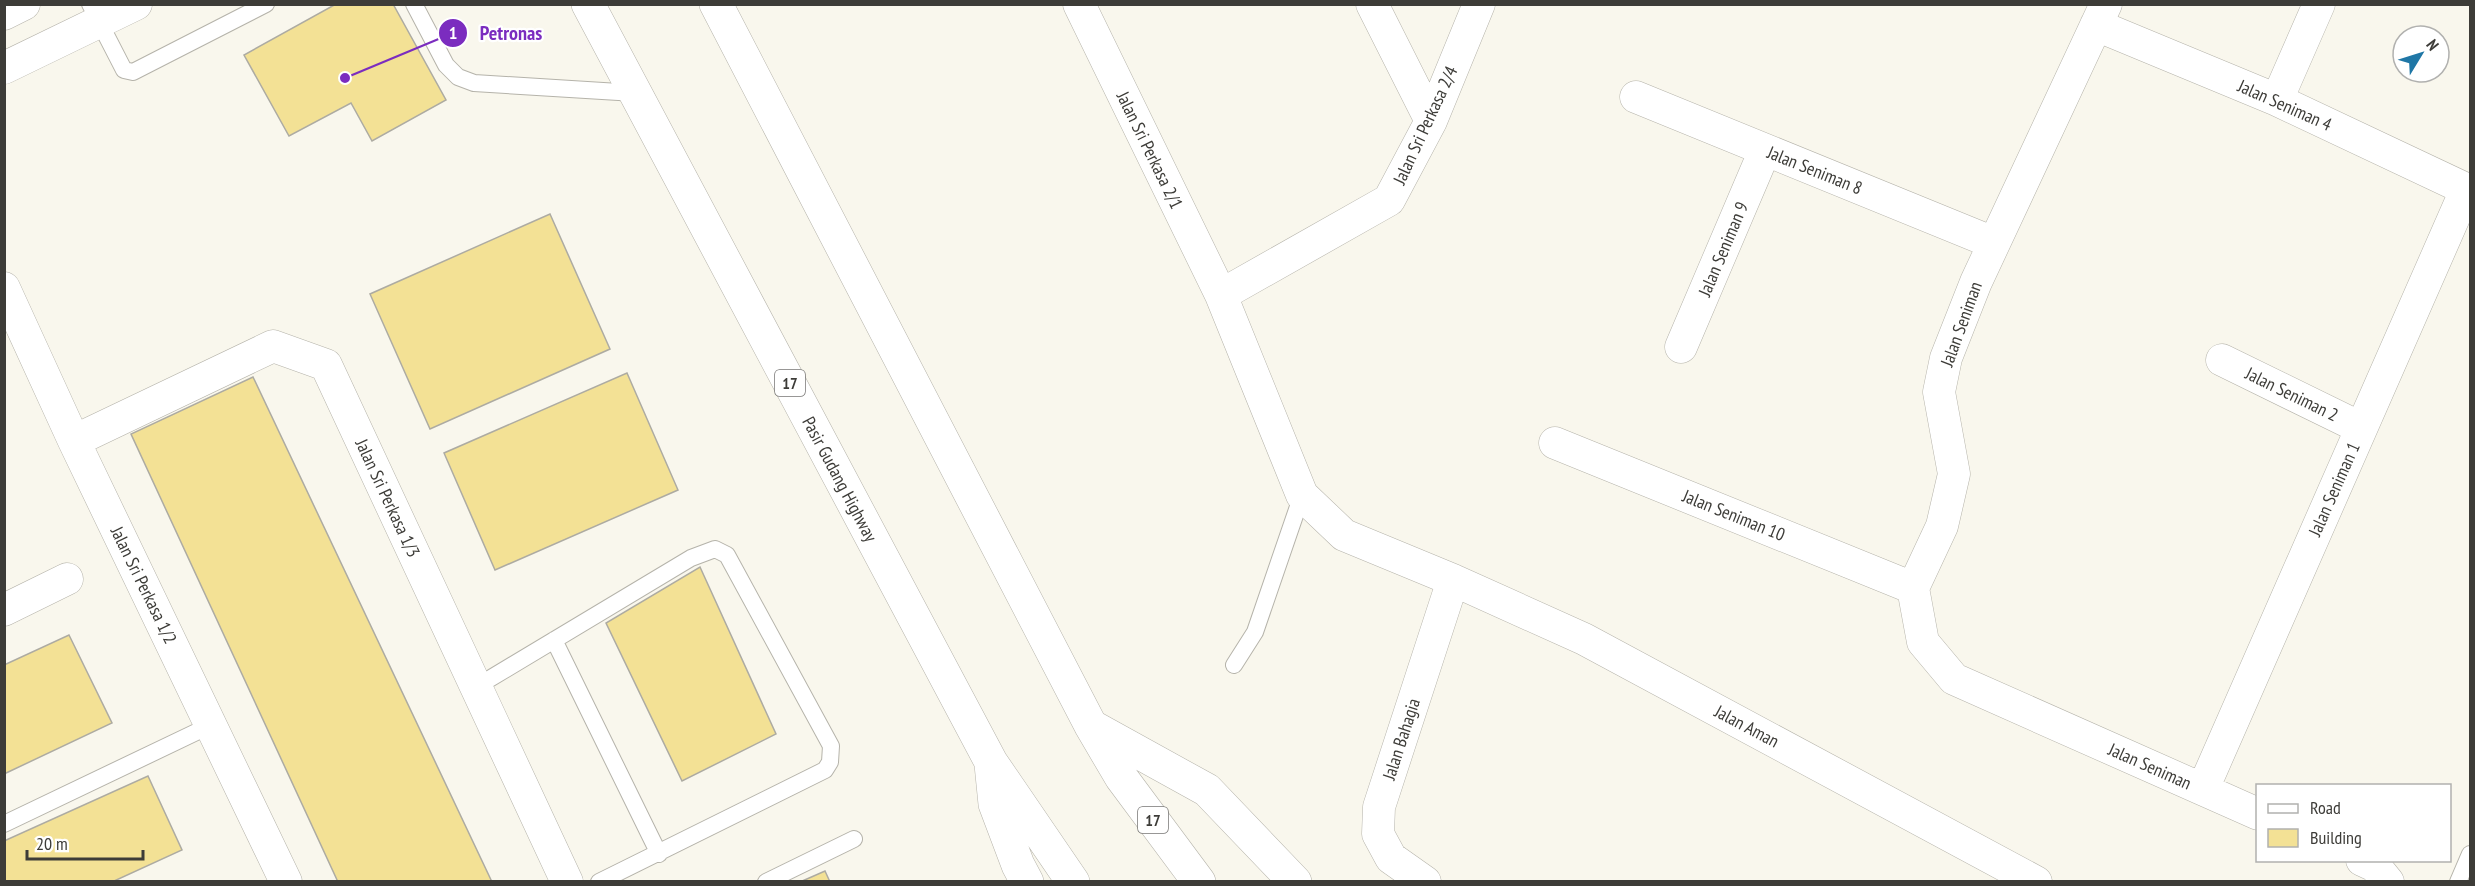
<svg xmlns="http://www.w3.org/2000/svg" width="2475" height="886" font-family="'PT Sans Narrow',sans-serif">
<style>
.building{fill:#f3e195;stroke:#adaba2;stroke-width:1.5}
.lines{fill:none;stroke-linecap:round;stroke-linejoin:round}
.service-casing{stroke:#b5b3aa;stroke-width:18}
.minor-casing{stroke:#b5b3aa;stroke-width:33}
.trunk-casing{stroke:#b5b3aa;stroke-width:34}
.service{stroke:#fff;stroke-width:16}
.minor{stroke:#fff;stroke-width:32}
.trunk{stroke:#fff;stroke-width:33}
.labels{text-anchor:middle;dominant-baseline:central;stroke-width:4.5;stroke-linejoin:round;paint-order:stroke}
.shield{fill:#fff;stroke:#777674;stroke-width:1.5}
.shield-label{font-size:16px;font-weight:bold;fill:#3d3c38}
.street-label{font-size:18px;fill:#3d3c38;stroke:#fff}
.leader{fill:none;stroke:#7b2cbf;stroke-width:2}
.callout-dot{fill:#7b2cbf;stroke:#fff;stroke-width:2}
.mark-label{font-size:18px;text-anchor:middle;font-weight:bold;fill:#fff}
.callout-label{font-size:20px;text-anchor:middle;font-weight:bold;fill:#7b2cbf;stroke:#fff;stroke-width:4.5;stroke-linejoin:round;paint-order:stroke}
</style>
<rect width="100%" height="100%" fill="#f9f7ed"/>
<!-- building -->
<path class="building" d="M336 4H393L446 100 372 141 351 103 289 136 244 55Z
M550 214 610 349 430 429 370 294Z
M627 373 678 490 495 570 444 453Z
M253 377 492 882H338L131 434Z
M700 567 776 734 682 781 606 623Z
M69 635 112 723 4 774V665Z
M148 776 182 850 112 882H4V841Z
M825 871 830 882H800Z"/>
<g class="lines">
<defs>
<path id="service" d="M90 4 124 70 133 72 266 4
M414 4 446 65 458 77 474 83 635 93
M554 640 659 854
M1234 665 1255 632 1302 495
M476 687 691 558 715 549 727 555 831 746 830 762 825 770 599 882
M4 824 211 725
M766 882 854 839
M2458 882 2470 854"/>
<path id="minor" d="M1079 4 1221 295 1302 495 1344 535 1453 580 1584 639 2036 882
M1372 4 1431 121
M2106 4 1976 282 1946 358 1939 392 1954 474 1942 526 1913 588 1923 642 1954 679 2258 814
M4 14 24 4
M2096 25 2277 100 2470 191
M4 68 136 4
M1636 97 1994 243
M2277 100 2319 4
M4 288 74 441 286 882
M1221 295 1389 200 1431 121 1479 4
M1681 347 1765 150
M2222 360 2361 428
M74 441 273 346 326 365 567 882
M1555 443 1913 588
M4 610 67 579
M2203 789 2466 190
M2362 860 2375 866 2388 882
M1425 882 1391 858 1378 834 1379 807 1453 580"/>
<path id="trunk" d="M588 4 991 762 1073 882
M716 4 1091 726 1121 777 1199 882
M1091 726 1207 790 1295 882
M991 764 995 804 1018 865 1027 882"/>
</defs>
<!-- service casing -->
<use href="#service" class="service-casing"/>
<!-- minor casing -->
<use href="#minor" class="minor-casing"/>
<!-- trunk casing -->
<use href="#trunk" class="trunk-casing"/>
<!-- service -->
<use href="#service" class="service"/>
<!-- minor -->
<use href="#minor" class="minor"/>
<!-- trunk -->
<use href="#trunk" class="trunk"/>
</g>
<g class="labels">
<!-- shield labels -->
<g class="shield">
<rect x="775" y="370" width="30" height="26" rx="4.5"/>
<rect x="1138" y="807" width="30" height="26" rx="4.5"/>
</g>
<g class="shield-label">
<text x="790" y="383">17</text>
<text x="1153" y="820">17</text>
</g>
<!-- street labels -->
<g class="street-label">
<text transform="translate(2285 105) rotate(24)">Jalan Seniman 4</text>
<text transform="translate(1425 125) rotate(-65)">Jalan Sri Perkasa 2/4</text>
<text transform="translate(1150 150) rotate(64)">Jalan Sri Perkasa 2/1</text>
<text transform="translate(1815 170) rotate(22)">Jalan Seniman 8</text>
<text transform="translate(1723 249) rotate(-67)">Jalan Seniman 9</text>
<text transform="translate(1961 324) rotate(-70)">Jalan Seniman</text>
<text transform="translate(2292 394) rotate(26)">Jalan Seniman 2</text>
<text transform="translate(840 479) rotate(62)">Pasir Gudang Highway</text>
<text transform="translate(2334 489) rotate(-66)">Jalan Seniman 1</text>
<text transform="translate(388 498) rotate(65)">Jalan Sri Perkasa 1/3</text>
<text transform="translate(1734 515) rotate(22)">Jalan Seniman 10</text>
<text transform="translate(144 585) rotate(64)">Jalan Sri Perkasa 1/2</text>
<text transform="translate(1747 726) rotate(28)">Jalan Aman</text>
<text transform="translate(1401 739) rotate(-72)">Jalan Bahagia</text>
<text transform="translate(2150 766) rotate(24)">Jalan Seniman</text>
</g>
</g>
<!-- callouts -->
<path class="leader" d="M345 78L453 33"/>
<g class="callout-dot">
<circle cx="345" cy="78" r="6"/>
<circle cx="453" cy="33" r="15"/>
</g>
<g class="mark-label">
<text x="453" y="39">1</text>
</g>
<g class="callout-label">
<text x="511" y="40">Petronas</text>
</g>
<!-- border -->
<rect width="2475" height="886" fill="none" stroke="#3d3c38" stroke-width="12"/>
<!-- legend -->
<rect x="2256" y="784" width="195" height="78" fill="#ffffff" stroke="#b1b1af" stroke-width="1.5"/>
<rect x="2268" y="804" width="30" height="9" fill="#ffffff" stroke="#b1b1af" stroke-width="1.5"/>
<text x="2310" y="814" font-size="18" fill="#3d3c38">Road</text>
<rect x="2268" y="829" width="30" height="18" fill="#f3e195" stroke="#b1b1af" stroke-width="1.5"/>
<text x="2310" y="844" font-size="18" fill="#3d3c38">Building</text>
<!-- north arrow -->
<g transform="translate(2421 54) rotate(52)"><circle r="28" fill="#ffffff" stroke="#b1b1af" stroke-width="1.5"/>
<path d="M0-4.5L10 22L0 15L-10 22Z" fill="#1f77a6"/>
<text y="-9" font-size="16" font-weight="bold" text-anchor="middle" fill="#3d3c38">N</text>
</g>
<!-- scale -->
<path d="M27 850v9h116v-9" fill="none" stroke="#3d3c38" stroke-width="3"/>
<text x="36" y="850" font-size="18" fill="#3d3c38" stroke="#ffffff" stroke-width="4.5" paint-order="stroke">20 m</text>
</svg>
